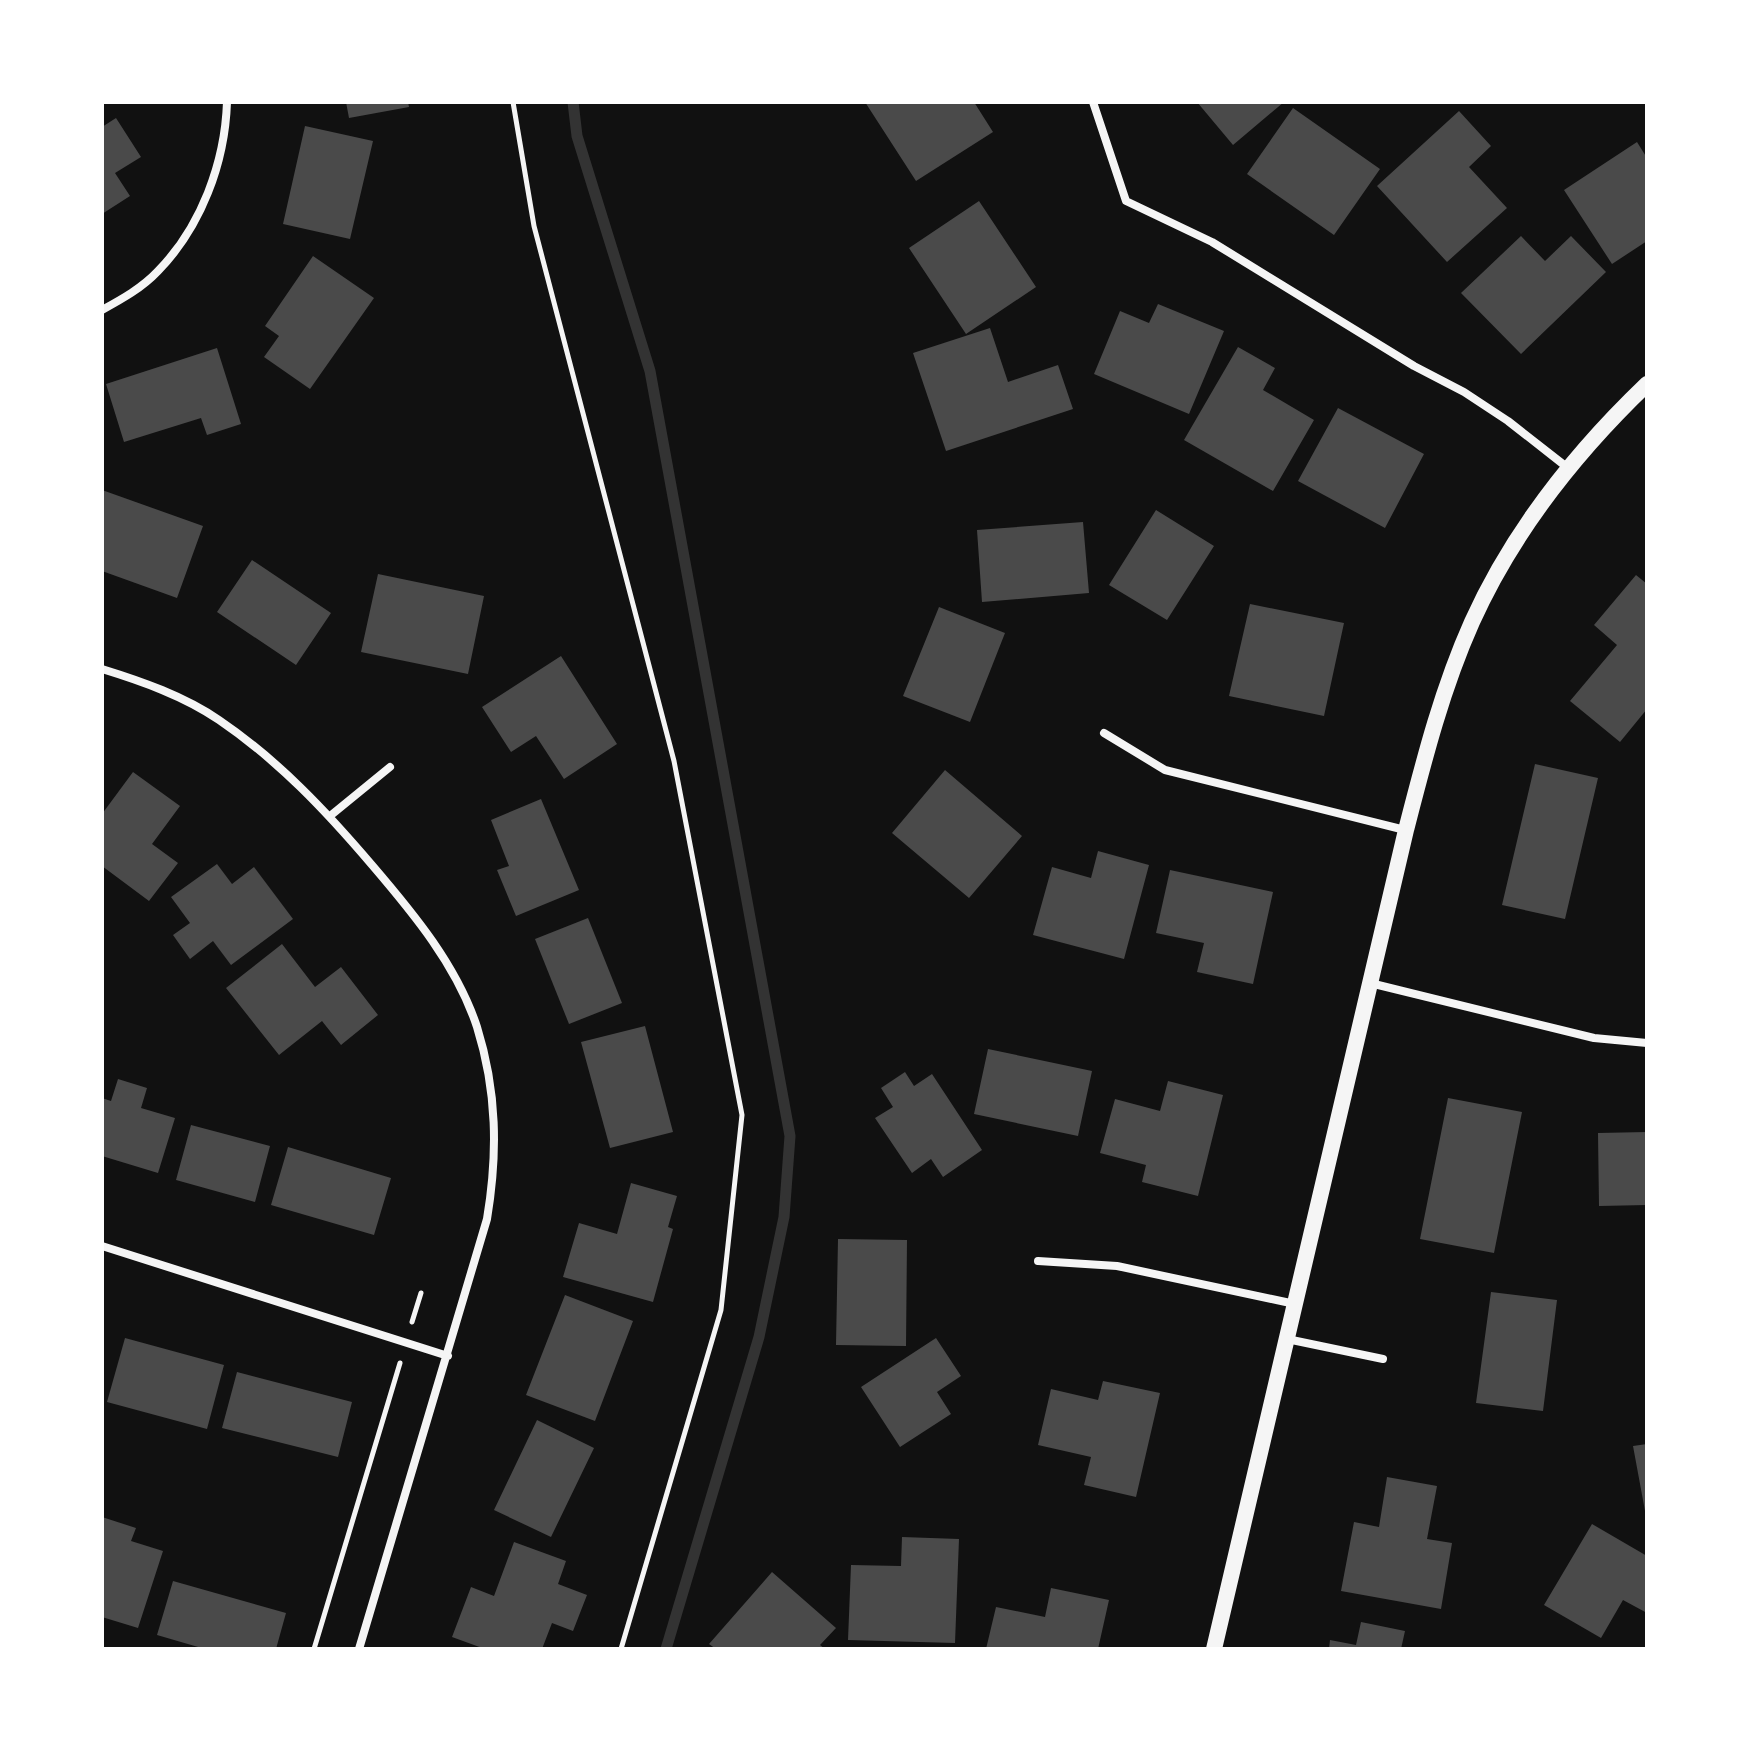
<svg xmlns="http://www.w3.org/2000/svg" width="1749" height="1751" font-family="'Exo 2',sans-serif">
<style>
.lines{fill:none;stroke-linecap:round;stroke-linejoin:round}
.stream{stroke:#333;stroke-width:11}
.building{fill:#4a4a4a}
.path{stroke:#f5f5f5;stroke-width:5}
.minor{stroke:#f5f5f5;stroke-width:8}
.secondary{stroke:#f5f5f5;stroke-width:16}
</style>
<rect width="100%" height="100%" fill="#111"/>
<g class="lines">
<!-- stream -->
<path class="stream" d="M573 102 577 136 650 371 790 1136 784 1217 759 1337 666 1649"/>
</g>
<!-- building -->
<path class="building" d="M346 102H408L409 107 349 118Z
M865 102H974L993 132 916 181Z
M1197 102H1284L1233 145Z
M1293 108 1380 169 1334 235 1247 174Z
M1459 111 1491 146 1469 167 1507 208 1447 262 1377 186Z
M116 118 141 157 115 173 130 196 102 214V127Z
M305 126 373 141 350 239 283 224Z
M1637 142 1647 158V241L1612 264 1564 190Z
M979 201 1036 287 966 334 909 248Z
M1521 236 1545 261 1571 236 1606 272 1521 354 1461 293Z
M313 256 374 298 310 389 264 357 279 336 265 326Z
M1158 304 1224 331 1189 414 1094 374 1120 311 1149 323Z
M990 328 1008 382 1058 365 1073 409 946 451 913 353Z
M1238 347 1275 368 1263 390 1314 420 1273 491 1184 440Z
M217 348 241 424 207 435 201 418 124 442 106 384Z
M1338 408 1424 454 1385 528 1298 481Z
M102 490 203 526 177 598 102 571Z
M1156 510 1214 546 1167 620 1109 585Z
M1083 522 1089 593 982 602 977 530Z
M252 560 331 613 296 665 217 612Z
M378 574 484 596 468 674 361 652Z
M1636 575 1647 584V709L1620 742 1570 701 1617 645 1594 625Z
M1250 604 1344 623 1324 716 1229 696Z
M939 607 1005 633 970 722 903 696Z
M561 656 617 744 564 779 536 736 511 752 482 707Z
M1535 764 1598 778 1565 919 1502 905Z
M945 770 1022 836 969 898 892 833Z
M133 772 180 806 152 844 178 863 149 901 102 866V814Z
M541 799 579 890 516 916 497 870 509 866 491 820Z
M1098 851 1149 865 1124 959 1033 935 1052 867 1091 878Z
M217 864 232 884 254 867 293 919 231 965 213 941 190 959 173 935 190 923 171 897Z
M1170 870 1273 892 1253 984 1197 972 1204 943 1156 933Z
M588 918 622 1003 569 1024 535 939Z
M282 944 315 987 341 967 378 1015 341 1045 322 1021 279 1055 226 988Z
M645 1026 673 1132 610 1148 581 1042Z
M988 1049 1092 1071 1078 1136 974 1114Z
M905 1072 914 1086 932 1074 982 1150 943 1177 931 1159 912 1173 875 1118 893 1107 881 1088Z
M118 1079 147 1088 141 1108 175 1118 158 1173 102 1156V1098L111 1101Z
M1168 1081 1223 1095 1198 1196 1142 1182 1146 1165 1100 1153 1115 1099 1160 1111Z
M1448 1098 1522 1112 1494 1253 1420 1239Z
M191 1125 270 1146 255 1202 176 1180Z
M1647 1132V1205L1599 1206 1598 1133Z
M288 1147 391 1178 374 1235 271 1205Z
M631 1183 677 1196 668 1227 673 1229 653 1302 563 1277 579 1223 617 1234Z
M838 1239 907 1240 906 1346 836 1345Z
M1491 1292 1557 1300 1543 1411 1476 1403Z
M565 1295 633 1321 595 1421 526 1395Z
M125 1338 224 1365 207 1429 107 1402Z
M936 1338 961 1376 937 1392 951 1414 900 1447 861 1387Z
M237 1372 352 1402 338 1457 222 1428Z
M1103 1381 1160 1393 1136 1497 1084 1485 1091 1457 1038 1445 1051 1389 1098 1400Z
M537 1420 594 1448 551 1537 494 1510Z
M1647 1444V1511H1645L1633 1446Z
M1387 1477 1437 1486 1427 1539 1452 1543 1441 1609 1341 1591 1354 1522 1379 1527Z
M102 1517 136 1528 131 1541 163 1551 138 1628 102 1617Z
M1592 1524 1647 1556V1613L1623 1600 1601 1638 1544 1605Z
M902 1537 959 1539 955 1643 848 1640 851 1565 901 1566Z
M514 1542 566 1561 558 1584 587 1595 573 1631 552 1623 542 1649H485L452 1637 471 1587 494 1596Z
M772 1572 836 1628 820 1645 825 1649H716L709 1644Z
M173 1581 286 1613 276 1649H205L157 1635Z
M1051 1588 1109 1600 1098 1649H986L996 1607 1045 1617Z
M1361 1622 1405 1631 1401 1649H1329L1330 1640 1356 1645Z"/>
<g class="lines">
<!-- path -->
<path class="path" d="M513 102 534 226 674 761 742 1115 721 1310 621 1649
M412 1322 421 1293
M314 1649 400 1363"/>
<!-- minor -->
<path class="minor" d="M1093 102 1126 201 1212 242 1414 366 1464 392 1508 421 1568 468
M102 310C122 299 142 288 158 271 201 227 225 163 227 102
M102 669C141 681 184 696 219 720 278 760 326 811 372 865 414 914 457 966 477 1027 497 1091 498 1153 487 1219L359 1649
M1104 733 1165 770 1405 830
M330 816 390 767
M1370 983 1594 1038 1647 1043
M102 1246 448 1356
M1038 1261 1117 1266 1295 1304
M1287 1339 1383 1359"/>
<!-- secondary -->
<path class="secondary" d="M1214 1649 1406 830C1424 760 1442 689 1472 622 1513 531 1576 452 1647 384"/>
</g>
<!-- border -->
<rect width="1749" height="1751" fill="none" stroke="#ffffff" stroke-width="208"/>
</svg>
